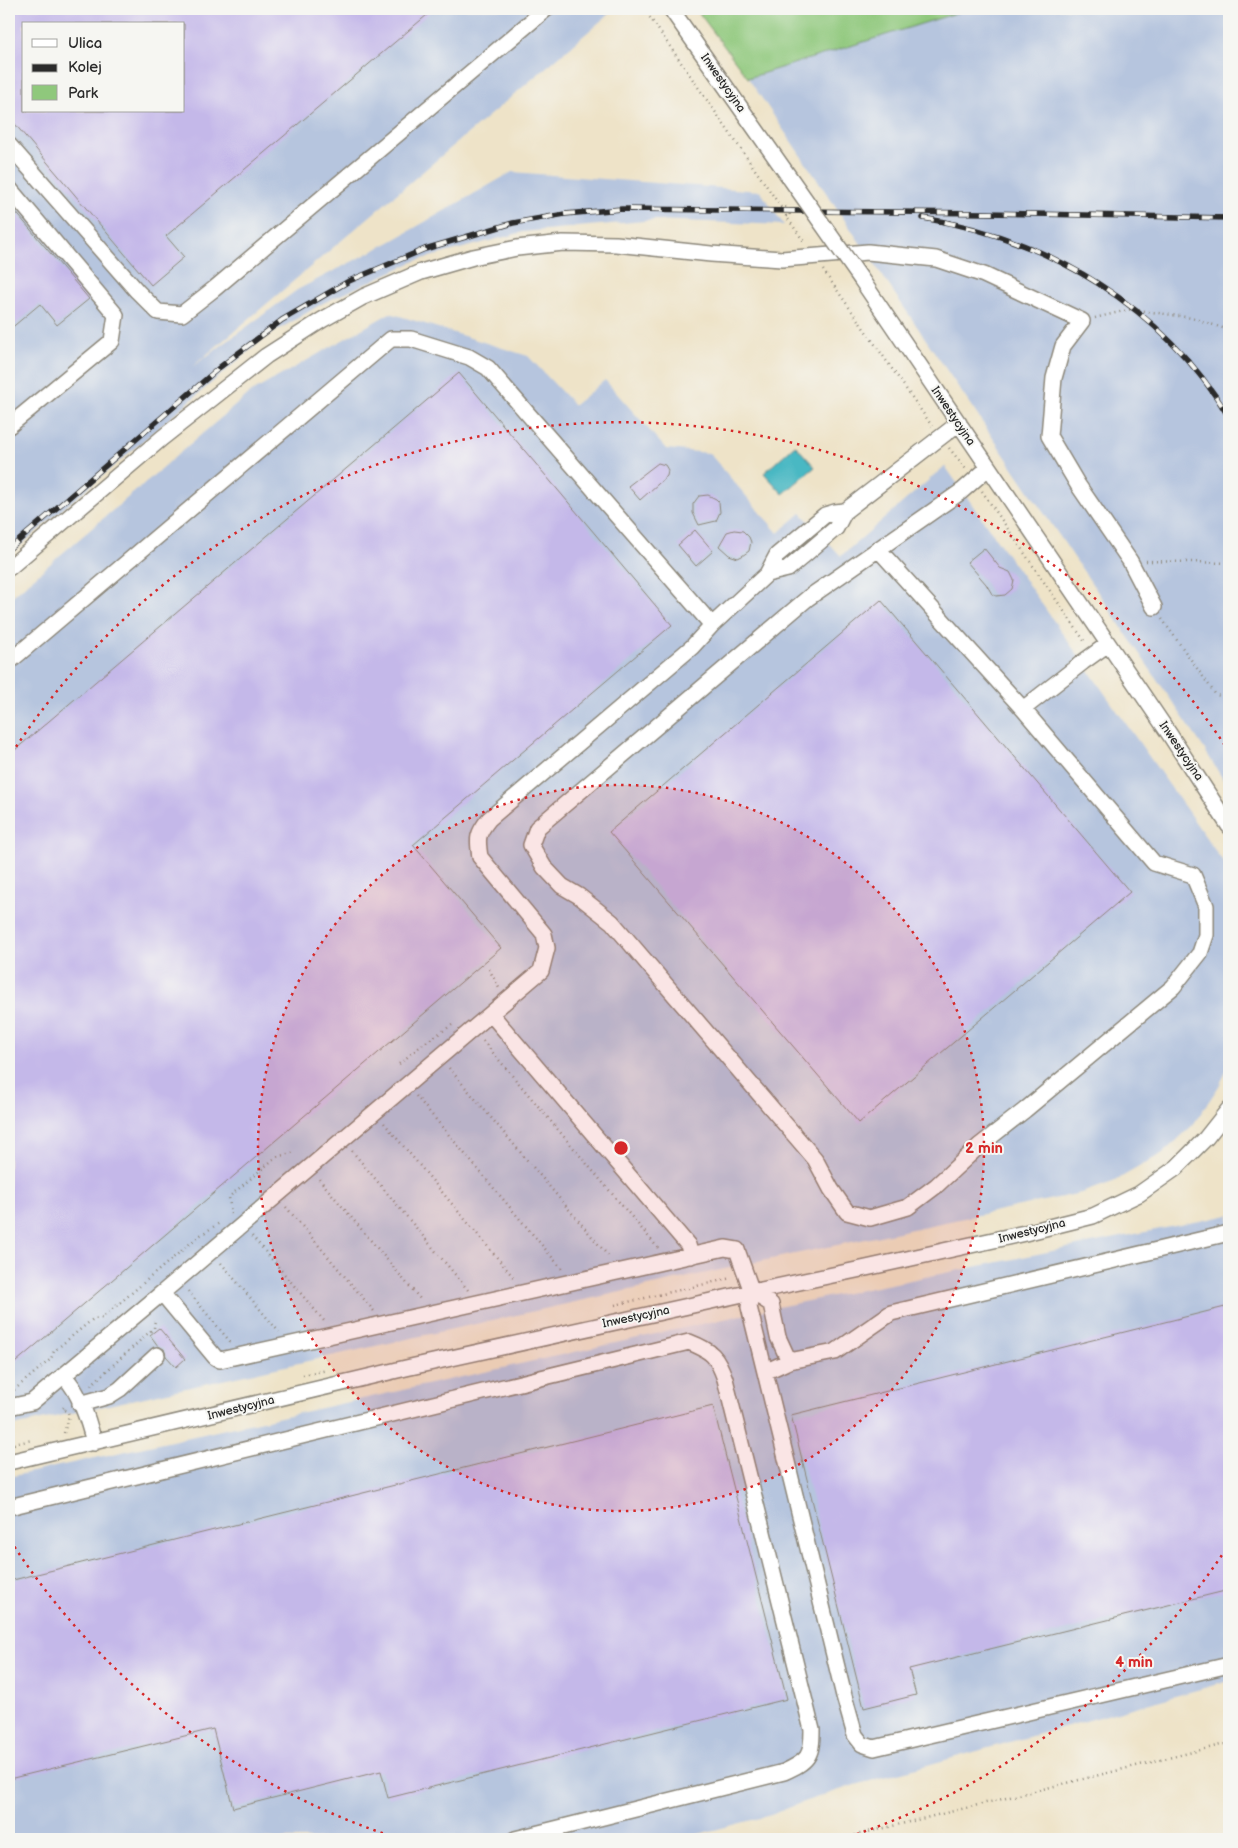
<svg xmlns="http://www.w3.org/2000/svg" width="1238" height="1848" font-family="'Balsamiq Sans',sans-serif">
<style>
.industrial{fill:#b6c5de;fill-rule:evenodd}
.green{fill:#8fc87c;stroke:#5d7a54}
.water{fill:#4ab8c3;stroke:#3a7277}
.building{fill:#c4b8e9;fill-rule:evenodd}
.lines{fill:none;stroke-linecap:round;stroke-linejoin:round}
.minor-casing{stroke:#8c877a;stroke-width:18}
.path{stroke:#8c877a;stroke-width:2.5;stroke-dasharray:1 4;stroke-linecap:butt}
.minor{stroke:#fff;stroke-width:15}
.rail-casing{stroke:#2b2b2b;stroke-width:5.5}
.rail{stroke:#f6f6f2;stroke-width:4;stroke-dasharray:11;stroke-linecap:butt}
.minor-bridge-casing{stroke:#8c877a;stroke-width:18;stroke-linecap:butt}
.minor-bridge{stroke:#fff;stroke-width:15}
.ring{fill:none;stroke:#d62828;stroke-width:2.5;stroke-dasharray:2.5 5}
.labels{text-anchor:middle;dominant-baseline:central;stroke-width:4;stroke-linejoin:round;paint-order:stroke}
.street-label{font-size:12px;fill:#2b2b2b;stroke:#f6f6f2}
.centre{fill:#d62828;stroke:#f6f6f2;stroke-width:2.5}
.ring-label{font-size:15px;text-anchor:middle;font-weight:bold;fill:#d62828;stroke:#f6f6f2;stroke-width:4;stroke-linejoin:round;paint-order:stroke}
</style>
<rect width="100%" height="100%" fill="#f6f6f2"/>
<filter id="ink" filterUnits="userSpaceOnUse"><feTurbulence type="fractalNoise" baseFrequency=".02" numOctaves="2"/><feDisplacementMap in="SourceGraphic" scale="10" xChannelSelector="R" yChannelSelector="G"/><feConvolveMatrix kernelMatrix="1 2 1 2 8 2 1 2 1" color-interpolation-filters="sRGB"/></filter>
<filter id="wash" filterUnits="userSpaceOnUse"><feTurbulence type="fractalNoise" baseFrequency=".0096" numOctaves="4" result="noise"/><feDisplacementMap in="SourceGraphic" scale="20" xChannelSelector="R" yChannelSelector="G"/><feGaussianBlur stdDeviation="1.12" result="paint"/><feColorMatrix in="noise" values="0 0 0 0 0 0 0 0 0 0 0 0 0 0 0 0 0 1.4 0 .05"/><feComposite in="paint" operator="in"/></filter>
<g filter="url(#wash)">
<rect width="100%" height="100%" fill="#eee3c8"/>
<!-- industrial -->
<path class="industrial" d="M9 9H615L192 367 297 290 390 242 512 172 760 191 784 225 655 220 523 232 415 261 323 303 263 339 9 555ZM24 24H184V111H24Z
M969 9H1229V789L1203 747 748 78Z
M390 313 528 356 574 405 605 380 666 449 709 453 778 533 801 513 841 556 945 466 1226 866 1229 878V1066L1219 1086 1193 1125 1163 1153 1113 1182 1081 1193 725 1269 9 1427V599L250 393Z
M1229 1215V1681L852 1786 803 1802 771 1815 680 1839H9V1477L783 1306Z"/>
<!-- green -->
<path class="green" d="M696 9H969L748 78Z"/>
<!-- water -->
<path class="water" d="M795 445 815 467 783 494 764 473Z"/>
<g id="blocks">
<!-- building -->
<path class="building" d="M9 9H434L166 236 184 257 151 285 9 117ZM24 24H184V111H24Z
M9 204 89 299 57 325 40 304 9 330Z
M459 373 672 625 413 845 501 948 9 1368V755Z
M658 463 665 465 668 470 667 476 640 500 628 486Z
M708 495 716 499 719 502 720 512 716 521 699 525 693 513V504L699 496Z
M695 530 713 551 696 566 678 545Z
M734 530 743 531 749 537 751 542 749 551 742 556 738 558 729 555 719 546 727 532Z
M984 548 1000 568 1010 572 1014 580 1012 589 1005 595 996 596 992 594 986 584 967 562Z
M881 600 1130 892 859 1123 609 832Z
M1229 1306V1590L909 1669 916 1695 864 1708 791 1415Z
M159 1328 185 1359 176 1367 166 1356 164 1349 158 1346 150 1335Z
M713 1406 787 1699 388 1798 381 1771 233 1808 213 1729 9 1779V1581Z"/>
</g>
</g>
<g filter="url(#ink)">
<use href="#blocks" fill-opacity="0" stroke="#8c877a" stroke-width="1"/>
<g class="lines">
<defs>
<path id="minor" d="M671 9 766 144
M9 145 137 291 158 312 182 314 214 289 546 9
M9 188 116 315 112 341 9 426
M861 279 1170 735 1229 826
M878 549 1023 709 1154 863 1193 875 1206 906V935L1200 953 1173 987 1025 1110 979 1146 936 1186 908 1207 870 1218 847 1212 831 1189 815 1159 612 922 579 896 562 886 544 867 531 845 537 828 808 598 962 491 988 468
M9 568 162 438 266 356 322 320 363 297 421 272 473 257 517 248 563 243 616 244 711 254 782 259 868 252 936 259 984 275 1082 321 1063 346 1054 378 1049 436 1078 485 1130 561 1154 607
M767 574 788 569 836 528 845 511 959 423
M9 662 391 339H411L469 357 488 368 712 625
M1023 709 1083 662 1108 644
M491 1014 688 1245 691 1256
M1229 1233 891 1313 835 1352 789 1361 765 1372 844 1696 855 1735 862 1744 874 1748 1229 1665
M752 1292 771 1304 778 1337 789 1361
M765 1372 749 1307 752 1292 737 1250 725 1248 220 1360 215 1357 162 1293 541 971 547 948 544 934 480 857C477 838 477 834 489 819L692 647 712 625 767 574 777 555 825 515 835 512 845 511
M64 1376C79 1391 89 1422 94 1443
M80 1404 109 1396 120 1389 157 1355
M9 1407 32 1402 162 1293
M9 1462 406 1368 752 1292 866 1268 1025 1233 1093 1216 1139 1194 1176 1168 1206 1138 1229 1109
M9 1507 689 1342C712 1351 717 1356 725 1379L812 1730C812 1757 808 1761 784 1772L515 1839"/>
</defs>
<!-- minor casing -->
<use href="#minor" class="minor-casing"/>
<!-- path -->
<path class="path" d="M644 9 781 207H788L790 216H786L805 243
M823 270 932 426
M1095 318 1132 309 1192 318 1229 330
M949 448 966 469
M982 491 1085 642
M1146 561 1229 563
M1162 619 1216 695 1229 698
M1226 841 1229 847
M489 969 499 988
M483 1041 658 1248
M399 1064 423 1044 452 1025
M449 1068 610 1258
M416 1096 562 1269
M384 1123 515 1279
M352 1151 468 1290
M319 1179 421 1300
M286 1207 374 1311
M231 1214 229 1197 276 1157 295 1152
M252 1236 325 1322
M221 1263 279 1332
M188 1291 232 1344
M615 1305 731 1278
M303 1375 327 1370
M91 1385 154 1328 155 1319
M14 1390 51 1359 54 1351 93 1319 102 1318 199 1236 221 1222
M64 1433 69 1415 68 1412 62 1409 65 1406
M9 1445 32 1440
M840 1839 1229 1743"/>
<!-- minor -->
<use href="#minor" class="minor"/>
<defs>
<path id="rail" d="M923 218C1049 238 1163 307 1229 417
M9 549 220 367 282 320 349 281 425 249 513 223 565 214 622 209 987 213 1229 218"/>
</defs>
<!-- rail casing -->
<use href="#rail" class="rail-casing"/>
<!-- rail -->
<use href="#rail" class="rail"/>
<defs>
<path id="minor-bridge" d="M766 144 861 279"/>
</defs>
<!-- minor-bridge casing -->
<use href="#minor-bridge" class="minor-bridge-casing"/>
<!-- minor-bridge -->
<use href="#minor-bridge" class="minor-bridge"/>
</g>
</g>
<!-- distance rings -->
<circle cx="621" cy="1148" r="363" fill="#d62828" fill-opacity=".12"/>
<g class="ring">
<circle cx="621" cy="1148" r="363"/>
<path d="M1226 1549A726 726 0 0 1 845 1838M397 1838A726 726 0 0 1 12 1543M12 753A726 726 0 0 1 1226 747"/>
</g>
<g class="labels">
<!-- street labels -->
<g class="street-label">
<text transform="translate(723 83) rotate(55)">Inwestycyjna</text>
<text transform="translate(953 416) rotate(56)">Inwestycyjna</text>
<text transform="translate(1181 751) rotate(56)">Inwestycyjna</text>
<text transform="translate(1032 1231) rotate(-14)">Inwestycyjna</text>
<text transform="translate(636 1317) rotate(-12)">Inwestycyjna</text>
<text transform="translate(241 1408) rotate(-14)">Inwestycyjna</text>
</g>
</g>
<circle cx="621" cy="1148" r="8" class="centre"/>
<g class="ring-label">
<text x="984" y="1153">2 min</text>
<text x="1134" y="1667">4 min</text>
</g>
<!-- margin -->
<rect width="1238" height="1848" fill="none" stroke="#f6f6f2" stroke-width="30"/>
<!-- legend -->
<rect x="22" y="22" width="162" height="90" fill="#f6f6f2" stroke="#a5a5a2"/>
<rect x="32" y="39" width="25" height="8" fill="#ffffff" stroke="#a5a5a2"/>
<text x="68" y="48" font-size="15" fill="#2b2b2b">Ulica</text>
<rect x="32" y="64" width="25" height="8" fill="#2b2b2b" stroke="#a5a5a2"/>
<text x="68" y="72" font-size="15" fill="#2b2b2b">Kolej</text>
<rect x="32" y="85" width="25" height="15" fill="#8fc87c" stroke="#a5a5a2"/>
<text x="68" y="98" font-size="15" fill="#2b2b2b">Park</text>
</svg>
